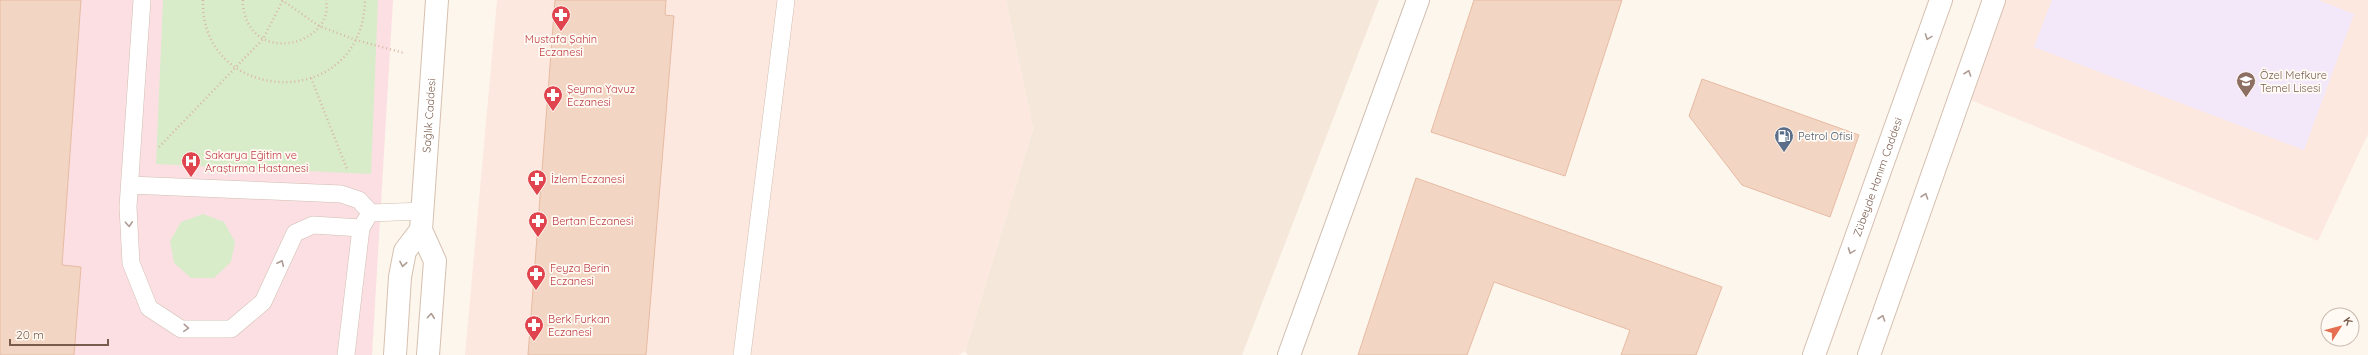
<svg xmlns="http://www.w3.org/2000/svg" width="2368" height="355" font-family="Quicksand,sans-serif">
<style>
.residential{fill:#f5e8da}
.commercial{fill:#fde8e0}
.education{fill:#f3e8fa}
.medical{fill:#fbdfe3}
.green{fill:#d8ecc9}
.building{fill:#f3d5c3;stroke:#e6bba3}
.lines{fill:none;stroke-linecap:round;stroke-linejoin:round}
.service-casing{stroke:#d1beb0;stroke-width:18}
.minor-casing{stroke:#d1beb0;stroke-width:24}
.secondary-casing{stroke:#d6c0b0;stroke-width:24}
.path{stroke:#d9b8a5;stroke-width:2.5;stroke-dasharray:1 3;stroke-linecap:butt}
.service{stroke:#fff;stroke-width:17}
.minor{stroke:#fff;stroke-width:22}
.secondary{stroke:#fff;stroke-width:22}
.oneway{stroke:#af9d94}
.labels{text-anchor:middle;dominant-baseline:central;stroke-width:3.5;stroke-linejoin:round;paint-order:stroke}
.health-label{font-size:11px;fill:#be3a42;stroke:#fffaf3;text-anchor:start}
.education-label{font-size:11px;fill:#785e54;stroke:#fffaf3;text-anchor:start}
.street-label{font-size:11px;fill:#7a5c4d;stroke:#fffaf3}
.service-label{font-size:11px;fill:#4e5e75;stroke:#fffaf3;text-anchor:start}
</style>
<rect width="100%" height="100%" fill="#fdf6ec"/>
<!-- residential -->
<path class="residential" d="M1006 0H1379L1242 355H968L965 351 1033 129Z"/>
<!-- commercial -->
<path class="commercial" d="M497 0H1006L1033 129 965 351 959 355H465Z
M2005 0H2368V134L2318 241 1968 99Z"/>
<!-- education -->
<path class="education" d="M2052 0H2318L2354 14 2304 150 2034 47Z"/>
<!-- medical -->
<path class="medical" d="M0 0H393L372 355H0Z"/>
<!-- green -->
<path class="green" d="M163 0H378L371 174 156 164Z
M203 214 224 222 235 242 231 262 214 278H191L174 263 170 241 181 222Z"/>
<!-- building -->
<path class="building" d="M0 0H81L62 265 81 267 74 355H0Z
M555 0H666L665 15 674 16 646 355H528Z
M1474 0H1622L1565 176 1431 132Z
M1702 79 1859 135 1830 217 1742 185 1689 116Z
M1416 178 1722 287 1696 355H1621L1630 330 1494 282 1467 355H1358Z"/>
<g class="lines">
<defs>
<path id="service" d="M142 0 128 207 131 263 149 308 181 329H231L263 302 295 233 313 225 361 228
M130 185 341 194 359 200 371 213 422 211
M346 355 361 228 367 218
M742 355 786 0"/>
<path id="minor" d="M1289 355 1418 0"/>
<g id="secondary">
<path d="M395 355 400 277 405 251 421 230"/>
<path id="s1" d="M428 355 435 261 421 230 437 0"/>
<path id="s2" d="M1814 355 1941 0"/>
<path d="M1869 355 1994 0"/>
</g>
</defs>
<!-- service casing -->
<use href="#service" class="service-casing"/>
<!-- minor casing -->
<use href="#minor" class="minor-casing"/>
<!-- secondary casing -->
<use href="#secondary" class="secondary-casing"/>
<!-- path -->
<path class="path" d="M203 0C200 106 363 113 365 0
M243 0C242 5 244 10 245 15 259 65 335 42 326 0
M282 0 319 26 356 40 404 53
M311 78 347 169
M159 147 263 39 283 0"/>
<!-- service -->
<use href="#service" class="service"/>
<!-- minor -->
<use href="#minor" class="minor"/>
<!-- secondary -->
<use href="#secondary" class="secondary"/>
</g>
<!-- one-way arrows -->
<defs><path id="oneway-chevron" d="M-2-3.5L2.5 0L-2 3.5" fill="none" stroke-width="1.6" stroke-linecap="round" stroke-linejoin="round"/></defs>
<g class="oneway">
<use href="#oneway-chevron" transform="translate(1928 37) rotate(110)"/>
<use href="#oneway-chevron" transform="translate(1968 73) rotate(-71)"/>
<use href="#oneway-chevron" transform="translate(1925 196) rotate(-71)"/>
<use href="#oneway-chevron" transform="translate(129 224) rotate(87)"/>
<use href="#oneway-chevron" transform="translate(1851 251) rotate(110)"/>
<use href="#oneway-chevron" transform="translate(281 263) rotate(-65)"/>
<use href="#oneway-chevron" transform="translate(403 264) rotate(101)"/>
<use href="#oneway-chevron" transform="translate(431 316) rotate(-85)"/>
<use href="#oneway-chevron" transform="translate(1882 318) rotate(-71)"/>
<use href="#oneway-chevron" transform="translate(186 328) rotate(4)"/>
</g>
<!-- icons -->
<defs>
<symbol id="pharmacy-pin" viewBox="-11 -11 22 30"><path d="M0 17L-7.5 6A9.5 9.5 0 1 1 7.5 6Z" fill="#e0444e" stroke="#fffaf3"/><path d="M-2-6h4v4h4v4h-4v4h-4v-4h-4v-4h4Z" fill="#fff"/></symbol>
<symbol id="school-pin" viewBox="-11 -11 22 30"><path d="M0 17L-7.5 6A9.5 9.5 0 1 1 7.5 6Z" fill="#8d6e63" stroke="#fffaf3"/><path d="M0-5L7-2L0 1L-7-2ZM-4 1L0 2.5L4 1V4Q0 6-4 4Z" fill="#fff"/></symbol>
<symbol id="fuel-pin" viewBox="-11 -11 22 30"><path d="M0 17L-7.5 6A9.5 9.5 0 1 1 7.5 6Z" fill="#5c6f8a" stroke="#fffaf3"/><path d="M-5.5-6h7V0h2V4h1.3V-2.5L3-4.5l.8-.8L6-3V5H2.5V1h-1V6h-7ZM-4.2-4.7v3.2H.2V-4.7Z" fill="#fff"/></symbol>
<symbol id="hospital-pin" viewBox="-11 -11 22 30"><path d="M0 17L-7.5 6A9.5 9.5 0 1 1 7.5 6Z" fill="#e0444e" stroke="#fffaf3"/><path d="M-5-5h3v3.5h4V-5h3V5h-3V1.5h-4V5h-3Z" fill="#fff"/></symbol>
</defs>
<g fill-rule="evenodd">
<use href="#pharmacy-pin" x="550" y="4" width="22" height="30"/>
<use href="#school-pin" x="2235" y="70" width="22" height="30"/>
<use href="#pharmacy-pin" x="542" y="84" width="22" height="30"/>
<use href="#fuel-pin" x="1773" y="125" width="22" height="30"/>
<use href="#hospital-pin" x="180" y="150" width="22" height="30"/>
<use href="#pharmacy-pin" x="526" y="168" width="22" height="30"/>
<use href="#pharmacy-pin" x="527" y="210" width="22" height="30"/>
<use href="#pharmacy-pin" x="525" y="263" width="22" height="30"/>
<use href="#pharmacy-pin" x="523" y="314" width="22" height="30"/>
</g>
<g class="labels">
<!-- health labels -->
<g class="health-label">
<text x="561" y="39" text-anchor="middle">Mustafa Şahin<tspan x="561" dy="13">Eczanesi</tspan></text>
<text x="567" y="89">Şeyma Yavuz<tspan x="567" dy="13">Eczanesi</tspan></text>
<text x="205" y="155">Sakarya Eğitim ve<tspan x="205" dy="13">Araştırma Hastanesi</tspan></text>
<text x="551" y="179">İzlem Eczanesi</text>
<text x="552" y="221">Bertan Eczanesi</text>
<text x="550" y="268">Feyza Berin<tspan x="550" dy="13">Eczanesi</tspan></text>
<text x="548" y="319">Berk Furkan<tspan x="548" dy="13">Eczanesi</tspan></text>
</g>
<!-- education labels -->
<g class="education-label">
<text x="2260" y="75">Özel Mefkure<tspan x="2260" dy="13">Temel Lisesi</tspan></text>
</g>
<!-- street labels -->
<g class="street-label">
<text stroke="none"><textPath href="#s1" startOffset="243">Sağlık Caddesi</textPath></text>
<text stroke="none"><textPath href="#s2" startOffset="189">Zübeyde Hanım Caddesi</textPath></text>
</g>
<!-- service labels -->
<g class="service-label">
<text x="1798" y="136">Petrol Ofisi</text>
</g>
</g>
<!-- north arrow -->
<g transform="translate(2340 327) rotate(54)"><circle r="19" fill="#fffaf3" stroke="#cabbb1"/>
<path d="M0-3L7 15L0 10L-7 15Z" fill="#e76f51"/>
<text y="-6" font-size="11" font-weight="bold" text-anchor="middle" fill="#7a5c4d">K</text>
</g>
<!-- scale -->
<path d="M10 339v6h98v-6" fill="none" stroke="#7a5c4d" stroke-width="2"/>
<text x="16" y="339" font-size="12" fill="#7a5c4d" stroke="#fffaf3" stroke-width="3" paint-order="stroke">20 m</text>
</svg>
